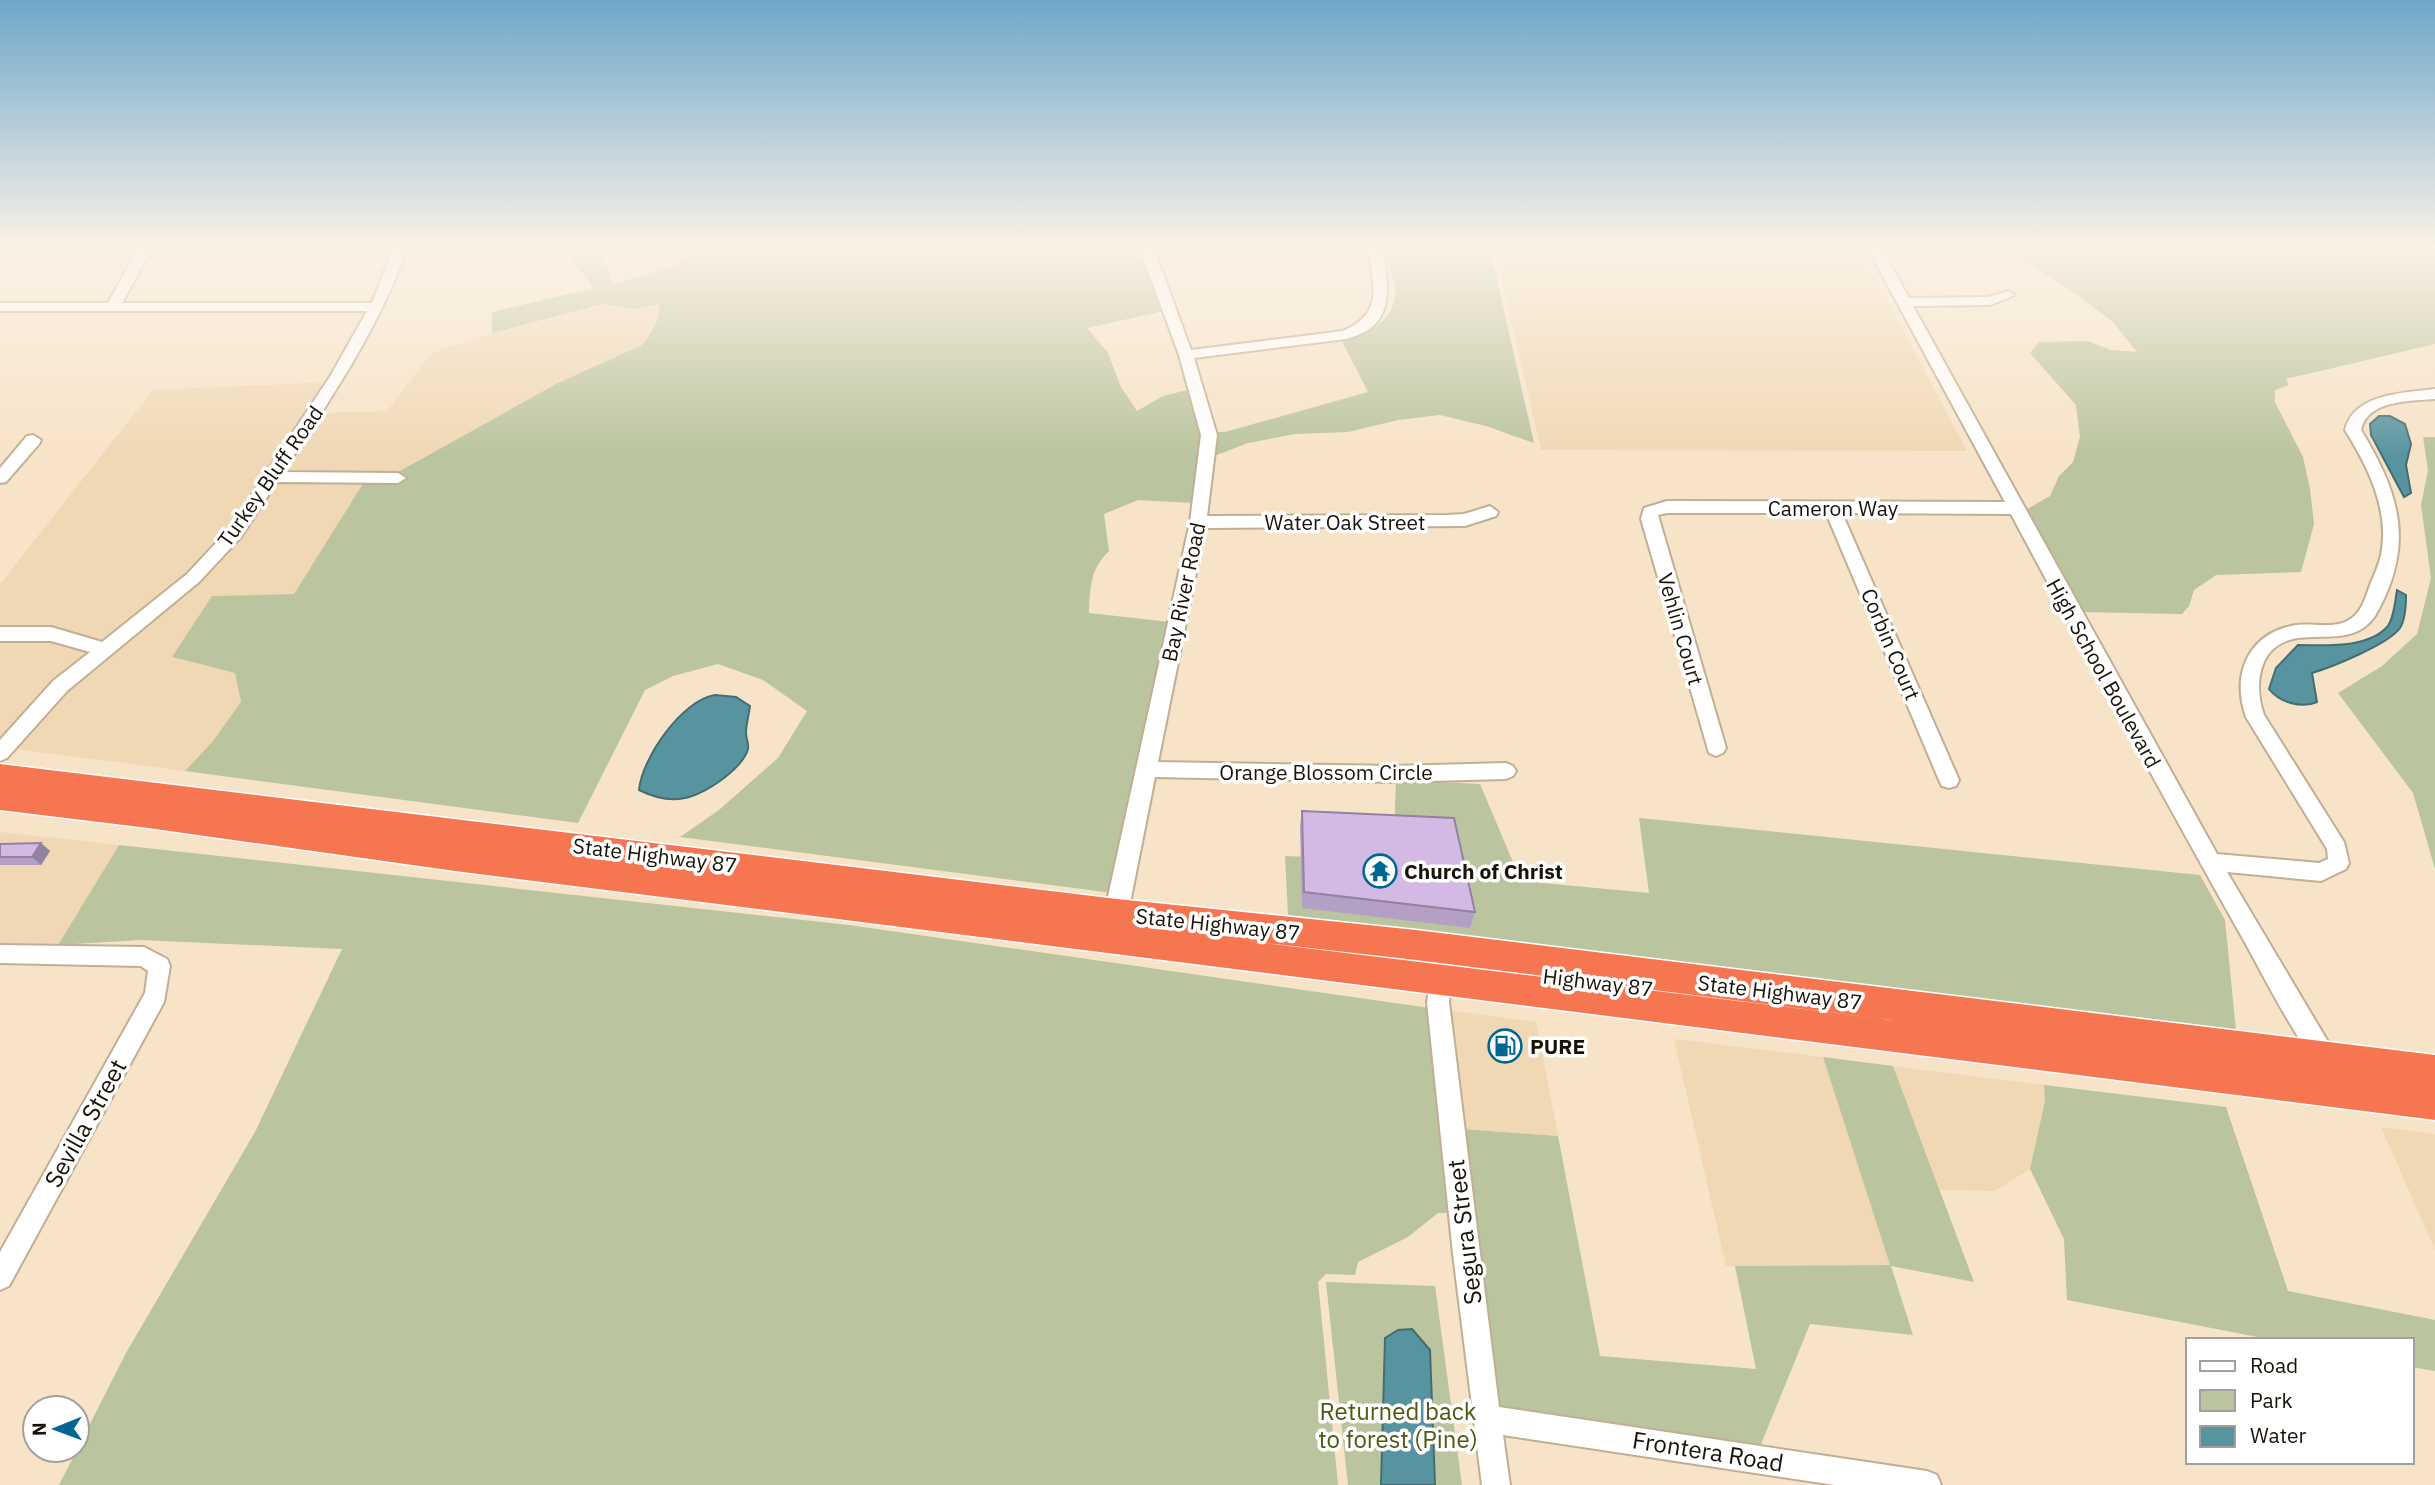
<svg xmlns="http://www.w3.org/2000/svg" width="2435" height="1485" font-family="'IBM Plex Sans',sans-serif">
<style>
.built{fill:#f0d8b5}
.green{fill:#bac49f}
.water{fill:#5794a0;stroke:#446d72;stroke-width:2}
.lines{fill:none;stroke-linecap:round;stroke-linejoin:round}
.minor-casing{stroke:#c1ae93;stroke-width:4}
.highway-casing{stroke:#fff;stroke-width:3}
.minor{fill:#fff;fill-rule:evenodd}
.highway{fill:#f77652;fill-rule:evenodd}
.wall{fill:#b5a0c5}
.shaded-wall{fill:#9382a0}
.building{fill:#d2bae5;stroke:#9382a0;stroke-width:2}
.labels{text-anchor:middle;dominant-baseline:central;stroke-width:7;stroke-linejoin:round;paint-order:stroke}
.street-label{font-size:21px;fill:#191208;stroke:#fff}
.poi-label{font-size:21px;font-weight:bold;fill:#191208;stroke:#fff;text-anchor:start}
.near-street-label{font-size:24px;fill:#191208;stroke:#fff}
.near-park-label{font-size:24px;fill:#4c590f;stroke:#fff}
</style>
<rect width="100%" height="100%" fill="#f7e3c7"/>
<!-- built -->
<path class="built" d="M1495 249H1860L1967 451 1541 450Z
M602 304 636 309 659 304 660 312 642 345 556 384 398 473H282L321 413 387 411 432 353 492 333Z
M329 382 228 533 187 577 105 643 55 629H0V584L153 390Z
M277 481 364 483 294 594 212 596 177 659 235 673 241 702 213 741 185 771 15 749 66 687 199 579Z
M0 638 47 639 94 652 0 744Z
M0 832 119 845 58 945H0Z
M1448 1010 1536 1022 1558 1136 1461 1129Z
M1674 1039 1823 1057 1890 1265 1726 1266Z
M1893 1066 2044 1085 2045 1101 2030 1169 1995 1191 1940 1190Z
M2381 1127 2435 1134V1250Z"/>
<!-- green -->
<path class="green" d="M563 249H601L613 284 677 265 689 252 698 249H1142L1164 311 1087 328 1108 353 1121 387 1137 411 1163 396 1191 389 1203 436 1194 503 1138 500 1104 514 1109 551C1090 569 1090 588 1089 613L1170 622 1113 893 680 837 719 810 778 758 807 711 763 680 718 664 673 676 645 690 578 823 185 771 213 741 241 702 235 673 172 657 212 596 294 594 364 482H402L406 475H398L400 471 556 384 642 345C651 333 661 318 659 304L636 309 602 304 492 333V312L594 288Z
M2006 249H2435V344L2286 379 2289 385 2275 390V402L2303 457 2310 489 2314 524 2301 572 2216 575 2194 590 2189 606 2182 614 2078 612 2022 512 2050 496 2059 476 2073 462 2080 437 2076 405 2030 353 2039 342 2088 341 2111 350 2137 352 2113 322 2066 287Z
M1491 253 1534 443 1486 426 1440 415 1398 420 1348 432 1295 434 1248 443 1214 456 1213 422 1217 432H1225L1368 392 1342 341C1365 334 1390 324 1395 298 1397 286 1388 267 1386 254Z
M2423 437H2435V869L2413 793 2338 693 2382 666 2417 634 2431 578 2421 505 2428 470Z
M1396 780 1480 784 1521 881 1649 893 1639 818 2200 875 2225 920 2236 1031 1288 915 1285 856 1393 861Z
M119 845 849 925 1430 1008 1451 1213H1438L1408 1237 1358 1262 1355 1275 1326 1274 1318 1282 1338 1485H59L126 1353 255 1132 342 949 140 940 58 945Z
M1823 1057 1893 1066 1974 1282 1891 1266 1913 1335 1810 1324 1759 1449 1498 1410 1462 1129 1558 1136 1600 1356 1756 1369 1735 1266 1890 1265Z
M2044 1085 2226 1107 2288 1291 2435 1320V1371L2412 1367V1340H2273L2067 1300 2064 1239 2030 1169 2045 1101Z
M1326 1282 1435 1286 1462 1485H1348Z"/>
<!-- water -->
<path class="water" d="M2379 416H2390L2405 424 2411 444 2406 465 2411 493 2404 497 2371 435 2370 424Z
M2397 590 2406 595C2406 604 2405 620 2400 628 2389 644 2332 667 2312 673L2317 702C2301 709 2279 702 2269 689L2276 668 2298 645C2325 645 2367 649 2387 627 2394 619 2395 601 2397 590Z
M715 695 736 697 750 706C749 715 746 724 746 733 746 738 749 744 748 749 745 760 733 771 724 778 696 799 673 807 639 790 642 758 682 700 715 695Z
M1412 1329 1430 1350 1435 1485H1381L1385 1338 1398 1330Z"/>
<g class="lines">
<defs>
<path id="minor" d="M138 249H152L122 303H372L393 249H407C378 330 330 400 283 472L398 473 406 478 398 483 277 482 241 537 199 582 67 691 7 758 0 761V740L53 681 90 652 51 641H0V627H51L102 642 187 574 229 529 331 375 367 311H0V303H108Z
M1140 249H1154L1191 350 1343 331C1384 313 1374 287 1368 249H1382C1389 290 1396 326 1346 339L1194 358 1217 435 1207 516 1446 515 1464 514 1490 506 1498 512 1496 516 1465 526 1205 528 1158 762 1393 766 1506 763 1513 766 1516 771 1513 776 1506 779 1393 782 1155 777 1128 913 1121 930 1113 933 1105 930 1102 924 1190 522 1201 435 1179 355Z
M1868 249H1882L1909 298 1989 297 2008 291 2015 295 1990 305 1913 306 2217 854 2319 863 2328 859 2327 849 2246 717C2231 674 2248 633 2296 625 2313 623 2334 629 2349 620 2362 612 2365 599 2370 585 2374 575 2379 565 2381 555 2390 510 2368 467 2345 430 2354 393 2404 393 2435 389V399C2410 401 2367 400 2361 430 2401 495 2415 547 2375 616 2355 645 2322 633 2293 639 2257 647 2254 687 2264 715L2344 842 2349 863 2346 869 2321 881 2227 872 2340 1062 2337 1069 2329 1073C2307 1064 2258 965 2243 939 2164 799 2087 656 2011 514L1842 513 1959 780 1956 786 1949 788 1942 786 1939 780 1826 513H1667L1658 515 1726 748 1723 753 1716 756 1709 753 1641 519 1644 508 1667 501 2005 502Z
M33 435 41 440 39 444 6 482 0 483V468L27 436Z
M0 945 144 947 167 959 170 966 164 1002 9 1286 0 1290V1252L145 993 148 971 141 966 0 963Z
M1464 958C1490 957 1520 959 1544 968L1547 975 1544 982 1536 985 1476 976 1453 979 1449 1002 1499 1407 1927 1471 1937 1475 1941 1485H1835L1503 1435 1510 1485H1482L1453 1254 1427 1002 1434 966Z"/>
<path id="highway" d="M0 764 1117 899 1416 930 2435 1055V1120L455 871 148 828 0 810ZM1240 940 1416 960 1892 1020Z"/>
</defs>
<!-- minor casing -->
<use href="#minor" class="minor-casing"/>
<!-- highway casing -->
<use href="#highway" class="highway-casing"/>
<!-- minor -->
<use href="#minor" class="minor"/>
<!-- highway -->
<use href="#highway" class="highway"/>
</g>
<!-- wall -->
<path class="wall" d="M1302 811 1475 912 1470 928 1302 908 1300 827Z
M41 843 50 851 41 865H0V844Z"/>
<!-- shaded-wall -->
<path class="shaded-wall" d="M41 843 50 851 41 865 32 857Z"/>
<!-- building -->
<path class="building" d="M1302 811 1454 818 1475 912 1304 892Z
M41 843 32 857H0V844Z"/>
<!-- sky -->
<linearGradient id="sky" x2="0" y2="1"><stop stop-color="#6ea7cb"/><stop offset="0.54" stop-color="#fbf2e6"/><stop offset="1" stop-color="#fbf2e6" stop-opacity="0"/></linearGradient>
<rect width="2435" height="457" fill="url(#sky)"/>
<!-- icons -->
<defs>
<symbol id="temple-ring" viewBox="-11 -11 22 22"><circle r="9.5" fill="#fff" stroke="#006694" stroke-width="1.5"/><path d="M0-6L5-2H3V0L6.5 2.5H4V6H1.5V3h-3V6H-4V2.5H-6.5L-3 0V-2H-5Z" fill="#006694"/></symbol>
<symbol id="fuel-ring" viewBox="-11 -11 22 22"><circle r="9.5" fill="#fff" stroke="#006694" stroke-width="1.5"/><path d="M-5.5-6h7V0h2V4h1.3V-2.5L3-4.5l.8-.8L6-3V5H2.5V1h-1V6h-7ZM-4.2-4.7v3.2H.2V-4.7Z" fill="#006694"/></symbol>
</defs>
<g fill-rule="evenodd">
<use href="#temple-ring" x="1361" y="852" width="38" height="38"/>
<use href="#fuel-ring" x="1486" y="1027" width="38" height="38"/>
</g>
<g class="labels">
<!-- street labels -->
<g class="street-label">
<text transform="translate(270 476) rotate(-55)">Turkey Bluff Road</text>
<text x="1833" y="508">Cameron Way</text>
<text x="1345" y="522">Water Oak Street</text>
<text transform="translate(1183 592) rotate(-78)">Bay River Road</text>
<text transform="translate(1681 629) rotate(74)">Vehlin Court</text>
<text transform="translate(1891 644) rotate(67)">Corbin Court</text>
<text transform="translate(2104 673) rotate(61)">High School Boulevard</text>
<text x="1326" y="772">Orange Blossom Circle</text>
<text transform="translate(655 855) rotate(7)">State Highway 87</text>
<text transform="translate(1218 924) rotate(6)">State Highway 87</text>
<text transform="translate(1598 982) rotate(7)">Highway 87</text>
<text transform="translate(1780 992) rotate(7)">State Highway 87</text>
</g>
<!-- poi labels -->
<g class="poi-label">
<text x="1404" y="871">Church of Christ</text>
<text x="1530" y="1046">PURE</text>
</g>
<!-- near-street labels -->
<g class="near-street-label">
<text transform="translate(85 1123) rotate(-61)">Sevilla Street</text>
<text transform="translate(1464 1232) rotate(-97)">Segura Street</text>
<text transform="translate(1708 1451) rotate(9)">Frontera Road</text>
</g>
<!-- near-park labels -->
<g class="near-park-label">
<text x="1398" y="1411">Returned back<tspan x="1398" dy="28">to forest (Pine)</tspan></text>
</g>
</g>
<!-- legend -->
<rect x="2186" y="1338" width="228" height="126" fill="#ffffff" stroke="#a3a09c" stroke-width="2"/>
<rect x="2200" y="1361" width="35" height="10" fill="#ffffff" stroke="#a3a09c" stroke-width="2"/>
<text x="2250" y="1373" font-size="21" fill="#191208">Road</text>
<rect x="2200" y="1390" width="35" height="21" fill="#bac49f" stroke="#a3a09c" stroke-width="2"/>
<text x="2250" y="1408" font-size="21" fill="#191208">Park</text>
<rect x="2200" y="1426" width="35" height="21" fill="#5794a0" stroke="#a3a09c" stroke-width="2"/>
<text x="2250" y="1443" font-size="21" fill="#191208">Water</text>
<!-- north arrow -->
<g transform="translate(56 1429) rotate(269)"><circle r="33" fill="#ffffff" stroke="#a3a09c" stroke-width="2"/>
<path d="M0-5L12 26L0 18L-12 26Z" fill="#006694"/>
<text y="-10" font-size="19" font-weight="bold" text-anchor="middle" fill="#191208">N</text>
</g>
</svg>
